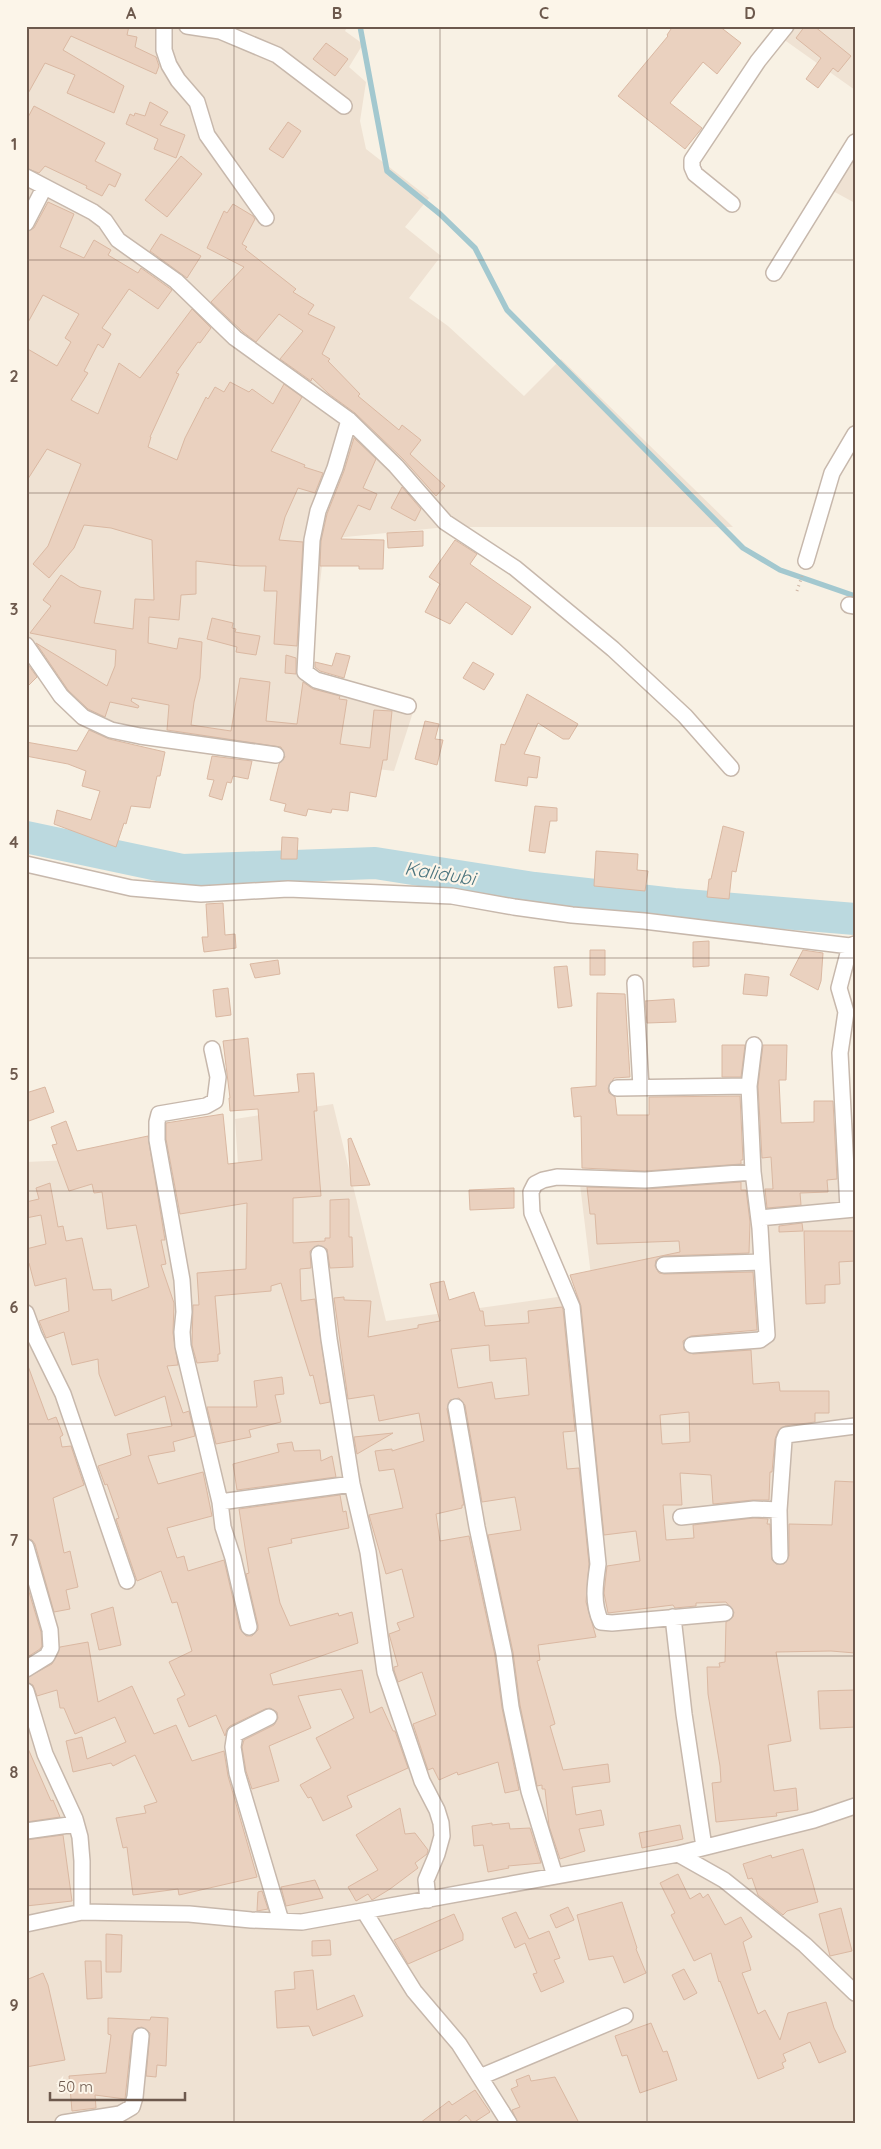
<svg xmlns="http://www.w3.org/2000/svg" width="881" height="2149" font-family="Quicksand,sans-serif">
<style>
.residential{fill:#efe2d3}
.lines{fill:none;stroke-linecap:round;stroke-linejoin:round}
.stream{stroke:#a3c8cf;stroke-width:5.5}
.river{stroke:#bbd9df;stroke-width:32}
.building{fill:#ead1bf;stroke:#dab8a2;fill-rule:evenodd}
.minor-casing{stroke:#c7b8ac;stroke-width:18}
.path{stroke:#ceb4a3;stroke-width:3;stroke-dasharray:1 4;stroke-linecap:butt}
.minor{stroke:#fff;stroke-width:15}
.grid{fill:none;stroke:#6d594d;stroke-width:1;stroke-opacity:0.55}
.labels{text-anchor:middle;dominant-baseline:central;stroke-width:4.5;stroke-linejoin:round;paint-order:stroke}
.water-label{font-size:19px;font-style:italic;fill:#4a747e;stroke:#fcf5e9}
.neatline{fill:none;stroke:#6d594d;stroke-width:2}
.grid-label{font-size:16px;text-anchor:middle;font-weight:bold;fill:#6d594d}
</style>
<rect width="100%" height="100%" fill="#f8f1e4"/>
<!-- residential -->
<path class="residential" d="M26 26H348L345 31 363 44 349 67 366 82 360 121 366 149 429 198 405 227 441 256 409 298 448 326 524 396 561 359 733 527H447L325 539 314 636 313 666 318 672 416 703 394 771 278 757 190 750 70 712 45 686 26 658Z
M782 26H855V90L776 34Z
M855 131V203L820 184Z
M333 1104 386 1321 593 1292 579 1176 748 1161 752 1125 855 1123V2123H26V1162L114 1158 119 1187 238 1165 235 1119Z"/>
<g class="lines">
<!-- stream -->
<path class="stream" d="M360 26 387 171 440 214 475 248 507 310 743 548 780 570 855 596"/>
<!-- river -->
<path class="river" d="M26 837 182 870 375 863 534 888 674 904 855 919"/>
</g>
<!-- building -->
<path class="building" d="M26 26H129L127 35 137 37 135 47 156 57 159 66 156 74 71 36 63 50 124 86 114 113 67 93 75 75 45 63 26 97Z
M673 26H719L741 43 717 74 703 62 670 103 702 128 685 149 618 96 668 36 667 35Z
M805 26H814L851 56 838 72 833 68 818 88 806 79 821 58 796 38Z
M326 43 348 59 335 76 313 59Z
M150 102 168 112 160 125 185 135 176 158 154 149 158 139 126 124 130 114 134 116 135 113 145 116Z
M34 106 105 143 95 161 121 174 115 187 109 184 102 196 86 188 87 186 45 166 39 173 26 168V121Z
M288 122 301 131 283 158 269 149Z
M181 156 202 174 167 217 145 200Z
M48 202 74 214 60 247 84 258 94 240 111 250 108 255 138 273 141 268 172 290 158 309 129 289 102 328 111 334 103 348 98 344 84 371 88 373 71 400 98 414 119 363 140 378 192 309 211 328 200 343 198 342 176 373 179 374 150 437H151L148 447 177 460 185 438 206 397 208 399 215 387 224 392 230 382 249 392 252 389 273 404 284 384 302 397 271 451 305 465 304 467 323 473 315 493 298 488 285 517 279 540 303 542 297 646 274 644 277 591H264L266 566H240L196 561V594L181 595 179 620 149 617 148 643 177 649 179 638 202 642 200 678 194 702 191 725 231 731 240 678 270 682 266 721 297 724 303 682 313 689 340 696 339 699 347 700 340 744 370 748 374 710 392 711 387 760H383L376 797 350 792 348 811 332 809 331 813 308 809 306 816 284 811 286 804 270 800 279 764 285 757 281 747 167 730 169 705 132 698 131 701 139 706 138 708 110 702 105 717 88 709 68 690 36 643 107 686 115 666 116 650 30 633 51 606 43 600 61 575 80 587 101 591 94 623 133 629 135 599 154 600 152 540 111 528 84 525 74 548 49 578 33 564 48 546 81 464 47 449 26 482V348L57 366 71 342 65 338 79 314 43 295 26 326V232L34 228Z
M233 204 253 216 255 219 242 244 247 247 245 249 296 289 293 292 314 305 308 314 335 327 322 354 330 359 328 361 360 394 358 396 399 430 402 425 421 440 410 454 445 486 436 496 403 459 355 413 329 394 312 378 311 381 280 359 303 331 279 314 256 342 243 332 211 302 244 267 207 248 224 211 227 213Z
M161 234 201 256 187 278 150 251Z
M354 438 376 459 363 488 377 494 370 510 358 505 341 539 384 540 383 569H359V566H320L321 541 327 514 344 471Z
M402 487 421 509 415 521 391 508Z
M423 531V546L388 548 387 533Z
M455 540 477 554 470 564 531 607 512 635 466 602 450 624 425 612 440 584 429 577Z
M212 618 233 623 232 628 236 629 235 632 260 636 256 655 236 652 237 647 207 639Z
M336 653 350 656 344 678 320 671 315 667V662L332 666Z
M286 655 296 658V674L285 673Z
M26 662 37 677 26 688Z
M473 662 494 674 484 690 463 678Z
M527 694 578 724 569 739H563L538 723 524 754 540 757 537 778 528 777 527 786 495 781 501 744 505 745Z
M425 721 439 724 435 739 443 740 437 765 415 759Z
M89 730 109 739 165 752 160 776H157L150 808 131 806 126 824 124 823 116 847 54 824 57 810 91 820 100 791 82 786 86 771 68 764 26 756V742L77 751Z
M212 756 252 761 248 779 233 776 231 783 227 782 222 800 209 796 214 780 207 779Z
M535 806 557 808V821H550L545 853 529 851Z
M723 826 744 832 736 872 732 871 729 899 707 897 709 879H711Z
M282 837 298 838 297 859H281Z
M596 851 638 854 637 870 648 871 645 891 594 886Z
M223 903 225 935 235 934 236 948 204 952 202 937H208L206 904Z
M709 941V966L693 967V942Z
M590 950H605V975H590Z
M803 950 823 953 821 981 818 990 790 975Z
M278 960 280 974 255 978 250 964Z
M567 966 572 1006 558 1008 554 967Z
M745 974 769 977 767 996 743 994Z
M228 988 231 1015 216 1017 213 990Z
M597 993 625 994 630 1077 614 1078 608 1088 609 1093 615 1097 617 1115H649V1097L740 1096 743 1160H741V1164L645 1171 582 1168 581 1116 574 1117 571 1088 596 1086Z
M674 999 676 1022 647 1023 645 1001Z
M248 1038 254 1096 299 1092 297 1074 314 1073 317 1111H314L321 1196 293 1198V1243L325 1241V1238H330V1200L349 1199V1237H352L353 1267 330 1268 327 1249 318 1245 310 1251 311 1268 300 1269 301 1301 315 1299 330 1402 320 1404 313 1375 310 1376 281 1283 271 1286V1291L215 1296 220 1354H218V1361L197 1363 192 1345 193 1305H199L197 1273 246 1269 247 1203 180 1214 166 1139V1123L223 1114 228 1164 262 1160 258 1109 230 1111 229 1098H230L223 1041Z
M722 1045H745L741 1077H722Z
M763 1045H787L786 1080H779L781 1123 814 1122V1101H833L837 1179 827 1180 828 1192 800 1193 801 1205 767 1208 765 1189H773L771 1157 762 1158 758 1086Z
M45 1087 54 1112 26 1122V1093Z
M66 1121 77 1151 148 1136 165 1240H161L166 1264 161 1265 174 1303 173 1333 178 1365 167 1366 183 1413 189 1411 195 1436 173 1442 175 1451 148 1456 158 1484 203 1472 212 1516 167 1528 177 1558 184 1556 188 1571 224 1560 240 1629 246 1636H252L258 1630V1625L246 1574 249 1573 239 1509 340 1495 343 1512 346 1511 349 1528 291 1539 292 1543 268 1548 280 1603 290 1626 338 1613 339 1616 352 1612 358 1643 270 1674 273 1685 362 1670 370 1713 382 1707 393 1731H395L408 1768 347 1796 352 1807 323 1821 311 1797 308 1798 300 1785 331 1768 316 1738 354 1718 341 1689 298 1696 311 1728 269 1746 279 1781 252 1789 246 1771 242 1747 244 1740 274 1725 278 1718 277 1712 270 1708 265 1709 230 1726 227 1729 225 1736 216 1715 189 1727 177 1699 185 1695 169 1662 192 1651 177 1602 172 1603 161 1571 137 1581 116 1519 119 1518 107 1484 105 1485 98 1466 131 1455 127 1434 172 1426 165 1396 115 1416 99 1374 98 1359 72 1365 64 1332 46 1338 39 1321 69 1311 66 1278 35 1286 29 1263 26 1264V1249L46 1244 41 1215 26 1218V1202L39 1199 36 1188 50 1183 58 1227 63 1226 66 1241 82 1238 93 1290 111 1289 112 1301 149 1287 136 1225 107 1229 102 1192 94 1193 92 1184 69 1191 52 1145 57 1144 51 1127Z
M351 1138 370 1185 351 1186 348 1139Z
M741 1182V1190H746L750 1222 749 1253 664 1256 656 1260 655 1266 659 1273 664 1274 753 1272 757 1330 691 1336 683 1341 684 1350 693 1354 751 1350 753 1384 779 1382 780 1391H829V1413H815V1422L785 1426 778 1431 775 1439 772 1472H770L769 1500H753L713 1504 711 1475 680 1473 682 1505H663L666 1540 694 1538 693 1525 754 1518 768 1519 767 1524H770L772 1560 776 1564H784L789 1556V1524L832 1525 835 1481 855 1482V1653L831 1651 776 1652 791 1741 768 1745 774 1791 796 1788 798 1810 776 1813 777 1816 716 1822 712 1783 721 1782 720 1766 708 1694 707 1667H720L719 1663 725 1662 726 1622 733 1617 734 1612 726 1602 696 1603V1606L675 1608 673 1605 608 1613 604 1593 607 1566 640 1561 636 1531 604 1535 581 1306 570 1275 680 1252 679 1241 597 1244 595 1214H590L587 1187 646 1189ZM689 1412 690 1442 662 1444 660 1415Z
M514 1188V1208L470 1210 469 1190Z
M802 1223 803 1231 779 1232V1226Z
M804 1231H855V1261L839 1262 840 1284 825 1285V1303L806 1304Z
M444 1281 449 1300 474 1292 480 1311H483L485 1326 529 1323 528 1311 562 1307 563 1309 575 1431 563 1432 567 1469 579 1468 589 1564 586 1602 596 1637 538 1645 540 1660 537 1661 555 1724 550 1726 563 1770 608 1764 610 1782 572 1787 576 1815 601 1810 604 1825 579 1829 585 1851 560 1859 549 1826 545 1789H542V1785L537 1786 520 1705 513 1652 488 1535 521 1530 515 1497 482 1502 465 1405 459 1398 450 1400 447 1409 464 1505H462V1508L436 1514 440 1541 469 1536 495 1656 502 1708 519 1790 505 1793 498 1762 458 1775 457 1772 439 1780 433 1768 428 1770 413 1724 436 1715 422 1672 398 1682 394 1670V1667L398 1666 389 1634 400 1630 397 1623 414 1617 402 1569 386 1574 369 1515 403 1508 394 1469 379 1471 375 1451 392 1449V1451L424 1441 419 1413 379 1421 374 1395 348 1399 334 1298 344 1297V1300L371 1301 368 1337 418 1328V1325L440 1321 430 1284ZM489 1345 490 1361 526 1358 529 1395 495 1399 492 1382 458 1388 451 1349Z
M28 1366 48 1420 56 1417 63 1435 60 1437 62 1447 71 1446 84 1485 53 1498 64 1553 70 1551 78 1587 66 1590 70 1609 54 1612 35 1544 32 1540 26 1538V1367Z
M282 1377 284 1394 275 1395 281 1422 249 1430 251 1437 216 1444 207 1407H257L254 1381Z
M393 1433 357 1454 354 1437Z
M292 1442 294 1451 320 1450 321 1461 332 1456 336 1477 237 1490 233 1464 279 1452 277 1444Z
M26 1582 41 1632 42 1646 40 1649 26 1658Z
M113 1607 121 1645 99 1650 91 1614Z
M88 1642 98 1702 132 1686 154 1734 176 1725 192 1761 224 1751 228 1776 257 1877 179 1895 178 1889 133 1895 127 1847 123 1848 116 1818 146 1813 144 1806 157 1802 135 1755 113 1766 111 1763 73 1772 66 1741 82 1737 87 1759 126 1742 115 1717 75 1734 64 1708H60L57 1690 37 1696 33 1685 26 1682V1678L52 1664 60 1647Z
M855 1690V1727L820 1729 818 1691Z
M26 1744 51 1801 53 1800 60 1817 26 1822Z
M400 1808 405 1834 415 1833 428 1850 427 1854 415 1863 418 1868 390 1889 372 1900 368 1894 356 1901 348 1887 378 1870 356 1835Z
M492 1823V1825L509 1823 510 1829 530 1828 541 1863 508 1866 509 1868 488 1872 483 1845 474 1846 472 1826Z
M680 1825 683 1839 642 1848 639 1833Z
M63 1835 72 1901 26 1906V1840Z
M803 1849 818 1902 787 1911 783 1915 758 1895 752 1878 748 1879 743 1864 771 1855 772 1858Z
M678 1874 690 1899 700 1893 703 1898 708 1894 725 1925 741 1917 752 1937 743 1942 751 1970 742 1973 758 2014 765 2010 780 2040 788 2013 826 2002 834 2028 846 2052 819 2063 810 2042 783 2054 786 2061 782 2063 784 2068 758 2079 720 1981 719 1982 711 1953 694 1961 671 1915 675 1913 660 1883Z
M315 1880 323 1898 286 1906 281 1887Z
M262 1891 268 1909 257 1911 258 1892Z
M622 1902 637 1948 636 1949 646 1973 624 1983 613 1956 589 1960 577 1915Z
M568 1907 574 1920 556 1928 550 1915Z
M841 1908 852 1951 830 1956 819 1914Z
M516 1912 529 1939 549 1931 560 1958 554 1960 564 1982 541 1992 533 1974 537 1973 525 1943 515 1948 502 1918Z
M454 1914 463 1934V1940L408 1964 394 1940Z
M106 1934 122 1935 121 1972H106Z
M330 1940 331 1955 312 1956V1941Z
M85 1961H101L102 1998 87 1999Z
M684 1969 697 1993 684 2000 672 1975Z
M313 1970 317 2010 354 1995 363 2016 313 2036 309 2026 277 2028 275 1991 295 1989 294 1972Z
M43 1973 48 1985 65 2060 26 2067V1980Z
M151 2017 168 2018 166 2066 157 2065 156 2077 146 2076 150 2033 142 2027 137 2028 132 2035 125 2099 95 2095 96 2108 72 2111 69 2076 106 2073 111 2035 108 2034V2018L150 2020Z
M651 2023 663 2052 667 2051 677 2080 640 2093 627 2055 622 2056 615 2036Z
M529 2075 531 2081 555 2077 579 2123H518L512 2110 520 2107 511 2089 518 2086 516 2080Z
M475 2090 490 2112 473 2123 466 2115 456 2123H420L449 2101 452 2105Z"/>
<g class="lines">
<defs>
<path id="minor" d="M164 26V50L169 65 178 80 197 102 207 135 266 218
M187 26 220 31 277 55 344 106
M26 177 93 212 105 221 118 240 176 281 235 338 349 420 396 466 445 522 515 568 613 649 685 716 731 768
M732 204 695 174 692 167V160L758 61 786 26
M26 223 44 188
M774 273 855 142
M349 420 335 468 318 511 312 540 305 672 316 680 408 706
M806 561 832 473 855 434
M849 605 855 606
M26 645 61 696 83 717 111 730 140 736 276 755
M26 864 131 888 201 894 288 889 452 896 514 907 572 915 644 921 850 946 855 944
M635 983 641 1087
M212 1049 218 1077 215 1101 206 1106 159 1114 157 1122V1140L182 1280 184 1312 182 1332 183 1346 220 1502 352 1484
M617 1088 749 1086
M753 1172 749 1086 754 1045
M848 1209 840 1053 846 1012 839 988 850 946
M759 1218 855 1209
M319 1254 329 1339 352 1484 368 1552 385 1672 422 1781 437 1810 441 1823 442 1836 437 1854 426 1880 428 1900
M664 1265 762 1262 760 1228 753 1172 645 1180 557 1177 543 1180 535 1184 531 1192 532 1213 572 1307 598 1564C595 1584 592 1603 601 1622L612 1623 725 1613
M26 1313 34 1335 63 1394 127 1581
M692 1345 760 1340 767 1335 762 1262
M456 1407 477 1527 504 1654 511 1707 529 1791 555 1876
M220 1502 223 1527 233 1558 249 1627
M681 1517 754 1509 779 1510
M26 1547 50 1630 51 1648 47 1656 26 1669
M780 1556 779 1510 784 1440 786 1435 855 1426
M673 1617 684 1714 704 1847
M26 1691 45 1754 75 1819 80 1837 82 1861V1912
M269 1717 235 1734 233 1747 237 1773 281 1921
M26 1831 76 1824
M678 1854 724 1880 805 1945 855 1993
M364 1911 414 1991 459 2044 509 2123
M26 1924 82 1912 189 1914 251 1920 302 1922 678 1854 814 1820 855 1806
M480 2077 625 2016
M63 2123 120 2114 132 2107 135 2097 141 2036"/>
</defs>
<!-- minor casing -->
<use href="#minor" class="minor-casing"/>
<!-- path -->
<path class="path" d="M797 591 802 576"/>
<!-- minor -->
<use href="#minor" class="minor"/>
</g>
<!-- grid -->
<path class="grid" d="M234 26V2123M440 26V2123M647 26V2123M26 260H855M26 493H855M26 726H855M26 958H855M26 1191H855M26 1424H855M26 1656H855M26 1889H855"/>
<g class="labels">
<!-- water labels -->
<g class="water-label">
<text transform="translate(440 873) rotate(9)">Kalidubi</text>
</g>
</g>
<!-- border -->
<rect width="881" height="2149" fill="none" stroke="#fcf5e9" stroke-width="55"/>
<!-- scale -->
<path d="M50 2092v8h135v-8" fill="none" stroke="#6d594d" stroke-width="2.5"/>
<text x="58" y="2092" font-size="15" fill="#6d594d" stroke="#fcf5e9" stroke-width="4" paint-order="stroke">50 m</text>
<rect x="28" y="28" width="826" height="2094" class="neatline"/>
<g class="grid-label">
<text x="131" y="19">A</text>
<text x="337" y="19">B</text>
<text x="544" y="19">C</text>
<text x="750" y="19">D</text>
<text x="14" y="150">1</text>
<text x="14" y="382">2</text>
<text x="14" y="615">3</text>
<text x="14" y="848">4</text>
<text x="14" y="1080">5</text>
<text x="14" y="1313">6</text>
<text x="14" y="1546">7</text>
<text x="14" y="1778">8</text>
<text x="14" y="2011">9</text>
</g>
</svg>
